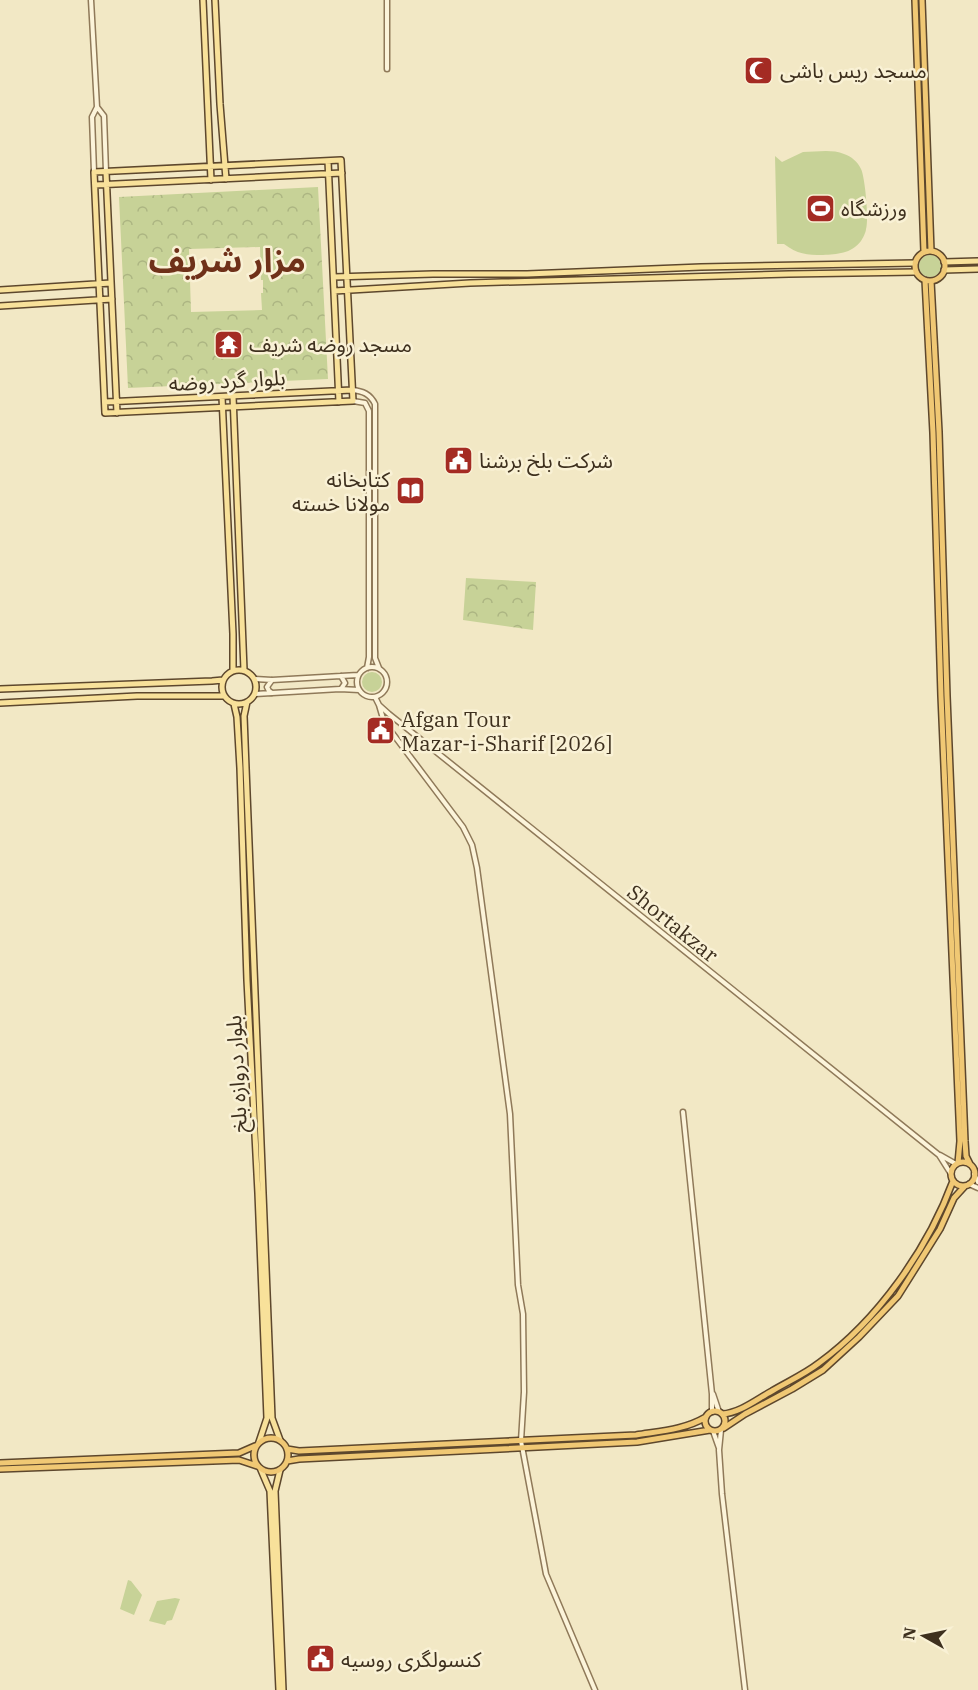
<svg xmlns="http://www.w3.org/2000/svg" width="978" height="1690" font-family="'IBM Plex Serif','Noto Sans Arabic',serif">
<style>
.green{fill:#c7d297}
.park{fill:url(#park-crowns);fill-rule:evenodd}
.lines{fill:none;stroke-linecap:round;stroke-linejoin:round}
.tertiary-casing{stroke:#8f7959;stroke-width:7}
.primary-casing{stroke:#5d472d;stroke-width:8}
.trunk-casing{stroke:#5d472d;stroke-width:8}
.tertiary{stroke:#fcf4da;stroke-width:4}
.primary{stroke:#f8e19a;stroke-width:5}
.trunk{stroke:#f0c874;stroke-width:5}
.labels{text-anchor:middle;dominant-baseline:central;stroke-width:5;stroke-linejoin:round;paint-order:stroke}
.poi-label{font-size:21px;fill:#3e301e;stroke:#f9f1d5;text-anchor:start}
.street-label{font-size:21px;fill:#3e301e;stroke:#f9f1d5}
.town-label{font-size:33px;font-weight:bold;fill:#6f3119;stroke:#f9f1d5}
</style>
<defs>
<pattern id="park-crowns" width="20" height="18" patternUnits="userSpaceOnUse" patternTransform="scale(1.5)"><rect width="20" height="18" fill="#c7d297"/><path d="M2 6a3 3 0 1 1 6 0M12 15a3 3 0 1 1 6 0" fill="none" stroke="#acb582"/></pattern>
</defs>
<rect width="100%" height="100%" fill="#f2e8c5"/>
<!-- green -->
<path class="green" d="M803 152C816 152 832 149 844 154 851 156 858 162 861 169 865 177 869 219 866 229 866 232 863 238 861 241 851 254 837 254 823 255 807 255 797 254 784 244H777L775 156 782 162Z
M919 266a11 11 0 1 1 22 0a11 11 0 1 1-22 0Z
M362 682a10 10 0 1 1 20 0a10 10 0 1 1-20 0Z
M128 1580 131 1581 142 1595 134 1615 120 1609Z
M175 1598 180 1599 172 1620 167 1621 165 1625 149 1621 157 1601Z"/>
<!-- park -->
<path class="park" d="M318 187 328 379 128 388 119 197ZM260 247 261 280H263V293H261L262 310 191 312 189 249Z
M466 578 536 582 533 630 463 620Z"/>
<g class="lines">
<defs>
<path id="tertiary" d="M91 0 97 107 92 117 94 172
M387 0V69
M97 107 104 116 106 172
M352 390C363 391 370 394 375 404V658L379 668
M353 401 365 403 369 411V657L367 668
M357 682a15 15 0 1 1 30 0a15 15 0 1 1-30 0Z
M341 676 345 683 341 689
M255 679 272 680 358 675
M272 680 267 687 269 691 272 693
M255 694 340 689 359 690
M375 697 379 705 389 714 939 1155 951 1174
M379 705 384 722 463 827 472 845 477 868 510 1114 518 1285 523 1314 524 1392 521 1441 546 1574 595 1690
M683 1112 712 1394V1412
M940 1155 956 1164
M974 1174 978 1182
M969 1184 978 1188
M713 1394 719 1412
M721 1430 719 1450 722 1494 745 1690
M713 1431 719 1448"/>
<path id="primary" d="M203 0 211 180
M215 0 220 104 226 179
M341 160 353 401 105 413 94 172Z
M328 161 339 402
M106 172 117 413
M95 185 342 173
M944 262 978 261
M944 270 978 269
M334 277 433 274H527L701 267 915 263
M0 290 111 283
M334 291 470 283 789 274 916 272
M0 306 112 299
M233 396 244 670
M222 397 233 634V670
M105 402 352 390
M222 687a17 17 0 1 1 34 0a17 17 0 1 1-34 0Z
M0 689 212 681 223 680
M247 702 244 716 246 768 272 1418 280 1440
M0 703 137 696H224
M234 704 237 717 240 768 247 980 258 1193 267 1418 259 1442
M261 1470 270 1491 279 1690
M280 1470 275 1491 283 1690"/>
<path id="trunk" d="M915 0 924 252
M922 0 931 251
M915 266a15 15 0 1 1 30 0a15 15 0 1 1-30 0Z
M925 280 933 433 941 696 960 1141 958 1163
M931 281 939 432 947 696 965 1141 966 1156 970 1164
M951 1174a12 12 0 1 1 24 0a12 12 0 1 1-24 0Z
M705 1421a10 10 0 1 1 20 0a10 10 0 1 1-20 0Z
M722 1414C740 1413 757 1399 772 1391 787 1382 805 1374 819 1363 878 1320 928 1249 953 1181
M724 1428 745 1414 792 1389 823 1370 859 1337 898 1296 940 1229 954 1198 965 1186
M254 1455a17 17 0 1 1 34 0a17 17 0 1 1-34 0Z
M287 1449 299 1451 636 1435C661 1431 684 1430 706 1417
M287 1461 299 1459 637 1442 710 1430
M0 1463 239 1453 255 1446
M0 1469 239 1460 257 1466"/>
</defs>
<!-- tertiary casing -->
<use href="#tertiary" class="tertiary-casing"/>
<!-- primary casing -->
<use href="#primary" class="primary-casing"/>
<!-- trunk casing -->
<use href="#trunk" class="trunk-casing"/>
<!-- tertiary -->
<use href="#tertiary" class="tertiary"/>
<!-- primary -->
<use href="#primary" class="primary"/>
<!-- trunk -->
<use href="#trunk" class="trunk"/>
</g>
<!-- icons -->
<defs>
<symbol id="mosque-square" viewBox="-11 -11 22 22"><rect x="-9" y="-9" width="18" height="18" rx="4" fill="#a42b23" stroke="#f9f1d5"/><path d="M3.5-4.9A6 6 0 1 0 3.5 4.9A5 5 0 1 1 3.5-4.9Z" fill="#fff"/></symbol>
<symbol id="stadium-square" viewBox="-11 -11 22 22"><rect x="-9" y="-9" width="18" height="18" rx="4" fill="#a42b23" stroke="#f9f1d5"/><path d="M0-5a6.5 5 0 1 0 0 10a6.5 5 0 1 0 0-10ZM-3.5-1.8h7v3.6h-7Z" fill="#fff"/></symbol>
<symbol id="temple-square" viewBox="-11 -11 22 22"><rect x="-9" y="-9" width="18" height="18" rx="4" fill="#a42b23" stroke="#f9f1d5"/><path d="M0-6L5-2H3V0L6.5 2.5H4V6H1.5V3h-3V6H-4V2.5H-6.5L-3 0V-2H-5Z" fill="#fff"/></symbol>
<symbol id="civic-square" viewBox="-11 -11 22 22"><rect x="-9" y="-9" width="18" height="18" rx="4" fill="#a42b23" stroke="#f9f1d5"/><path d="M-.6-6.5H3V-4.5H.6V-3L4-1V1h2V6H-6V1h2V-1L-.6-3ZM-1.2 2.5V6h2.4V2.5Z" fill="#fff"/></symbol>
<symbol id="library-square" viewBox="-11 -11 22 22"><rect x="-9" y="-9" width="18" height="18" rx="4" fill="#a42b23" stroke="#f9f1d5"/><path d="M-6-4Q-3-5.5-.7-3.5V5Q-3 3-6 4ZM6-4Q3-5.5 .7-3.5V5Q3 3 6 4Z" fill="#fff"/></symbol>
</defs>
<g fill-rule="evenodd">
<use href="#mosque-square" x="742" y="54" width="33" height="33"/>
<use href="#stadium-square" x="804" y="192" width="33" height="33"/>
<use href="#temple-square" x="212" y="328" width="33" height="33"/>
<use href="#civic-square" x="442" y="444" width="33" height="33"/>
<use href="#library-square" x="394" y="474" width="33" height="33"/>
<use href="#civic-square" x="364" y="714" width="33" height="33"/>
<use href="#civic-square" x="304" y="1642" width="33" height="33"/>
</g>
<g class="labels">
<!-- poi labels -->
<g class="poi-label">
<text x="780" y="70">مسجد ریس باشی</text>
<text x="841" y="208">ورزشگاه</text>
<text x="249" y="344">مسجد روضه شریف</text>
<text x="479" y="460">شرکت بلخ برشنا</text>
<text x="390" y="479" text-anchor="end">کتابخانه<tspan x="390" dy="24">مولانا خسته</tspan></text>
<text x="401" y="719">Afgan Tour<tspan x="401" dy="24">Mazar-i-Sharif [2026]</tspan></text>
<text x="341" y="1659">کنسولگری روسیه</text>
</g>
<!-- street labels -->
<g class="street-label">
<text transform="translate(227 380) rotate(-3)">بلوار گرد روضه</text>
<text transform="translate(673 923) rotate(39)">Shortakzar</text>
<text transform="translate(236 1074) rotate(-93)">بلوار دروازه بلخ</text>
</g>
<!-- town labels -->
<g class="town-label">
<text x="227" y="259">مزار شريف</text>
</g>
</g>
<!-- north arrow -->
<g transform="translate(924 1636) rotate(279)" stroke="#f9f1d5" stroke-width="4.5" paint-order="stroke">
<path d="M0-4.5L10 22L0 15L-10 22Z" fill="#3e301e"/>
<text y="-9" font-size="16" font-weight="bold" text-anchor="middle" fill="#3e301e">N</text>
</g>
</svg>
